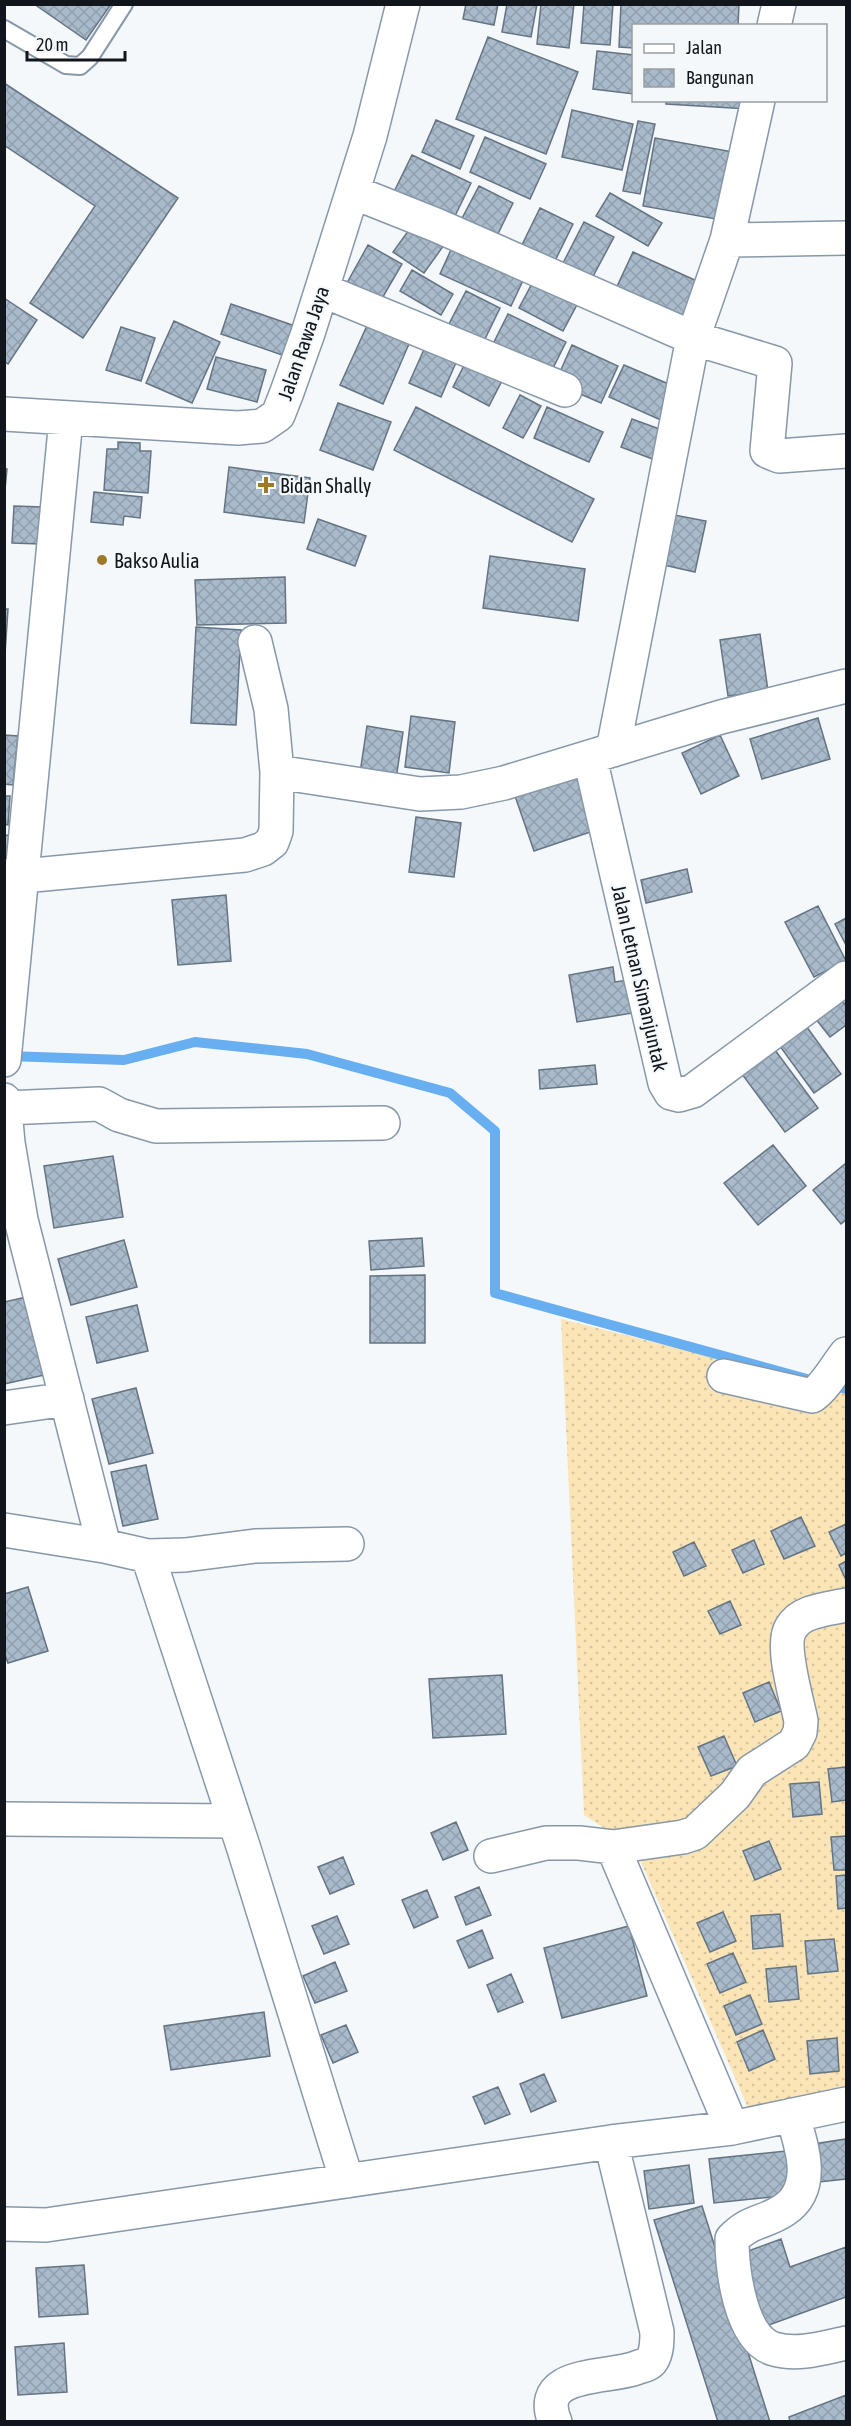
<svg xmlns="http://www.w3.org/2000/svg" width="851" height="2426" font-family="'Asap Condensed',sans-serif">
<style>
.grass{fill:url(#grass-dots)}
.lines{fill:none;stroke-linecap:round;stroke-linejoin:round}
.stream{stroke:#67aff1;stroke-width:10}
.building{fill:url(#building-cross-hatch);stroke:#647483;stroke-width:1.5}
.lane-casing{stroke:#8798a8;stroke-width:20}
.street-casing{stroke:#8798a8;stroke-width:36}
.lane{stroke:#fff;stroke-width:16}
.street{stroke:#fff;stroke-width:33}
.poi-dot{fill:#9d7a25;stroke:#f4f8fb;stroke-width:2}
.labels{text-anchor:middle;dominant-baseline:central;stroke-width:4.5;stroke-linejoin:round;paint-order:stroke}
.street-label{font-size:20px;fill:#10161c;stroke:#f4f8fb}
.poi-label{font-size:20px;fill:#10161c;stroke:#f4f8fb;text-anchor:start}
</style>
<defs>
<pattern id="grass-dots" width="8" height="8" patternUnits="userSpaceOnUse" patternTransform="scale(1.5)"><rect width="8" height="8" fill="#fbe5b7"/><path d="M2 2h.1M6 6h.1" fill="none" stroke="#d6c49d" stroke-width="1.8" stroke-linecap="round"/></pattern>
<pattern id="building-cross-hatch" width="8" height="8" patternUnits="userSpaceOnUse" patternTransform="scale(1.5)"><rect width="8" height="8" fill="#a9bacb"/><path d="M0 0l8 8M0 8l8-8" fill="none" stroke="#909fae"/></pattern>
</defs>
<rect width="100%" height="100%" fill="#f4f8fb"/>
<!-- grass -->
<path class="grass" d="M561 1319 846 1390V2086L749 2110 635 1848 584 1815Z"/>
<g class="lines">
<!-- stream -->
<path class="stream" d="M8 1056 124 1060 195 1042 307 1054 450 1093 495 1131V1293L807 1379
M828 1384 846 1389"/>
</g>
<!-- building -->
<path class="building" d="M38 4H111L86 40 37 6Z
M466 4H498L494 25 463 19Z
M507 4H537L531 37 502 32Z
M541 4H574L569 48 537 44Z
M584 4H613L610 45 581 43Z
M621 4H739L738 26H634V48L619 47Z
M488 37 578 72 546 154 456 119Z
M597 51 634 55V94L593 89Z
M4 83 178 198 83 338 30 303 95 206 4 145Z
M666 100H748V109L666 104Z
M572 110 633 124 622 170 562 157Z
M436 120 474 136 460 169 422 152Z
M638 121 655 124 640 194 623 191Z
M485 137 546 164 530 199 470 172Z
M655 138 739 153 727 221 643 206Z
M412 155 471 183 451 224 392 196Z
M479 186 513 203 493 244 458 226Z
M610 193 662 223 648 246 596 216Z
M540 208 573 224 553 265 520 249Z
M584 222 614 237 590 282 561 267Z
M414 223 444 245 424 273 393 252Z
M455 241 526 274 511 306 440 274Z
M368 245 402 264 380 302 347 283Z
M633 252 699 282 681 323 614 293Z
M412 270 453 294 441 315 400 291Z
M535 278 579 301 563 331 519 308Z
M466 291 500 308 484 341 449 324Z
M4 298 37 320 8 364 4 361Z
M231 304 298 327 288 357 221 334Z
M508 314 566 342 548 378 490 350Z
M370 319 412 337 383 404 340 385Z
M174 321 220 342 192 403 146 383Z
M121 327 155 338 141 381 106 370Z
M426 345 458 358 441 397 409 383Z
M572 345 618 366 601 403 555 383Z
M471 352 507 371 489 406 453 387Z
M216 357 266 370 257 402 207 389Z
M624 365 678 388 663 421 609 397Z
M520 395 541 406 523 438 503 428Z
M338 403 391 422 373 470 320 450Z
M416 407 594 499 572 542 394 450Z
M547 407 603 432 589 462 534 438Z
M632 419 665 431 655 460 621 447Z
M118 442 140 443V451H151L148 493 104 490 107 449H118Z
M229 467 310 478 304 523 224 512Z
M4 468 7 469 4 500Z
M94 492 142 497 140 518 124 516 123 525 91 522Z
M14 506 42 507 40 544 12 543Z
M669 514 706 521 695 572 659 564Z
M318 519 366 536 355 566 307 549Z
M490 556 585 569 578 621 483 608Z
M285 577 286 623 197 625 195 580Z
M4 609H8L4 669Z
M196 627 241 630 236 725 191 723Z
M760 634 768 691 728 696 720 640Z
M411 716 455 722 449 773 405 767Z
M818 718 830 759 762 779 750 739Z
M367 726 403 732 396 779 360 773Z
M4 735 18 736 13 785 4 784Z
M720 735 739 776 701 794 682 753Z
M587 773 605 827 534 851 515 796Z
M4 796H10L8 825 4 824Z
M416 817 461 823 454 877 409 872Z
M4 835 14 836 4 872Z
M687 869 692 892 646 903 641 880Z
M226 895 231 961 178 965 172 900Z
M818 906 846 961 814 977 785 922Z
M846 918V945L835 924Z
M613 967 615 982 634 979 639 1012 577 1022 569 975Z
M837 993 846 1006V1025L830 1037 811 1013Z
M801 1019 841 1074 814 1093 774 1038Z
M769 1042 818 1108 785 1132 736 1066Z
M595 1065 597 1084 540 1089 539 1070Z
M773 1145 806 1186 758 1225 724 1183Z
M113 1156 123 1217 54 1228 44 1166Z
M845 1164 846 1166V1220L841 1224 813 1190Z
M422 1238 424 1266 371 1270 369 1241Z
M124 1240 137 1287 71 1305 58 1259Z
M425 1275V1343H370V1276Z
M31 1296 49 1374 4 1384V1302Z
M137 1305 148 1351 97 1363 86 1317Z
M136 1388 153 1453 109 1464 92 1399Z
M146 1465 158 1519 123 1526 111 1472Z
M801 1517 815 1546 784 1559 771 1531Z
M846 1524V1553L841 1556 829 1532Z
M754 1540 764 1564 743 1573 732 1550Z
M694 1542 706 1566 684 1576 673 1552Z
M846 1561V1580L839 1565Z
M28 1587 48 1651 8 1663 4 1652V1594Z
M730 1601 741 1625 720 1634 708 1611Z
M502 1675 506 1734 433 1738 429 1679Z
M769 1682 781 1711 755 1722 743 1693Z
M724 1736 737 1766 711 1776 698 1747Z
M846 1767V1800L832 1802 828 1769Z
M819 1782 822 1814 793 1817 790 1784Z
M456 1822 468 1850 443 1860 431 1833Z
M846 1836V1870H834L831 1837Z
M769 1841 781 1869 755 1880 743 1851Z
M343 1857 354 1884 330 1894 318 1867Z
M846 1875V1908L838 1909 836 1876Z
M479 1887 491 1915 466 1925 455 1897Z
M427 1890 438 1917 414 1928 402 1900Z
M723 1912 736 1941 710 1952 697 1923Z
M780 1914 783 1946 753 1949 751 1916Z
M337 1916 349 1944 324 1954 312 1926Z
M629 1926 647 1996 562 2018 544 1948Z
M482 1930 493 1958 469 1968 457 1941Z
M834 1939 838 1971 808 1974 805 1941Z
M733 1953 746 1982 720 1993 707 1964Z
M335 1962 347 1991 315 2003 303 1976Z
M796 1966 799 1999 769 2002 766 1969Z
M511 1974 523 2002 498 2012 487 1985Z
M750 1995 762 2024 736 2035 724 2006Z
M264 2012 270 2056 171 2070 164 2026Z
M346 2025 358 2052 333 2063 321 2035Z
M763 2030 775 2059 749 2071 737 2042Z
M837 2038 839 2071 810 2074 807 2041Z
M544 2074 556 2101 531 2112 520 2084Z
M498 2087 510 2114 485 2124 473 2097Z
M846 2139V2179L819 2182 814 2144Z
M786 2151 791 2195 714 2203 709 2159Z
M689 2165 694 2203 649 2209 644 2171Z
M702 2206 770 2422H718L654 2220Z
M781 2239 790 2267 846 2247V2297L766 2326 740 2254Z
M84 2265 88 2314 39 2317 36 2268Z
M64 2343 67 2392 18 2395 15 2347Z
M846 2395V2422H790L789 2417Z"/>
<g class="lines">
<defs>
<path id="lane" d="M4 29 66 65 80 66 90 57 124 4"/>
<path id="street" d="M774 26 779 4
M353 192 436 225 693 338 775 363 767 451 779 456 846 451
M727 240 846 238
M322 290 565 390
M4 414 238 428 262 426 278 415 287 392 308 333 370 136 403 4
M613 750 693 338 727 240 758 100
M590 758 665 1083 671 1093 679 1095 693 1091 846 978
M277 772 420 794 461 792 504 783 721 717 846 686
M4 876H23L245 855 263 849 272 842 276 831 277 772 271 709 255 642
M4 1060 66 419
M4 1100 8 1143 21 1220 104 1546
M5 1108 99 1104 119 1115 156 1126 383 1123
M724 1376 812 1396C826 1386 835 1368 846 1354
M4 1408 67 1399
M4 1530 104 1546 148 1556 185 1555 255 1546 347 1544
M148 1556 243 1846 347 2181
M4 1819 234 1821
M613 1847 683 1837 695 1833 735 1795 752 1771 794 1744 800 1732 801 1721C797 1700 780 1645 791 1628 801 1610 829 1609 846 1605
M491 1856 546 1843H579L613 1847 732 2128
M792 2115C802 2146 817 2188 784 2210 765 2223 750 2220 732 2239 732 2269 740 2339 774 2349 797 2356 823 2348 846 2343
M4 2224 46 2225 611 2142 732 2128 846 2104
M555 2422C534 2371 605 2379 636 2368 641 2366 649 2365 652 2360 657 2352 657 2341 657 2332L611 2142"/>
</defs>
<!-- lane casing -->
<use href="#lane" class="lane-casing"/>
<!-- street casing -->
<use href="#street" class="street-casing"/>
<!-- lane -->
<use href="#lane" class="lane"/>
<!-- street -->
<use href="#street" class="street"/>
</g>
<!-- markers -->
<g class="poi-dot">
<path d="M263 476h6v6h6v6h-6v6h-6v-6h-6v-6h6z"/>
<circle cx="102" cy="560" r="6"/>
</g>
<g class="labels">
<!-- street labels -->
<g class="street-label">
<text transform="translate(303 343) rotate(-71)">Jalan Rawa Jaya</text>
<text transform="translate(640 978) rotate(77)">Jalan Letnan Simanjuntak</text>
</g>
<!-- poi labels -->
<g class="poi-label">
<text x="280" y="485">Bidan Shally</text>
<text x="114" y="560">Bakso Aulia</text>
</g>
</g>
<!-- border -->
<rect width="851" height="2426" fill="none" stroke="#10161c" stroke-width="12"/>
<!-- legend -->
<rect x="632" y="24" width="195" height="78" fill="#f4f8fb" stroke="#999ea2" stroke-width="1.5"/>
<rect x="644" y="44" width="30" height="9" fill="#ffffff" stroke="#999ea2" stroke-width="1.5"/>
<text x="686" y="54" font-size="18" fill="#10161c">Jalan</text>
<rect x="644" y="69" width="30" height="18" fill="url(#building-cross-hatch)" stroke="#999ea2" stroke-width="1.5"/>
<text x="686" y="84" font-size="18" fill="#10161c">Bangunan</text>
<!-- scale -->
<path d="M27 51v9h98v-9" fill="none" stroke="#10161c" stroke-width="3"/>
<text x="36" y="51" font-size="18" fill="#10161c" stroke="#f4f8fb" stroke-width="4.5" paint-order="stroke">20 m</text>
</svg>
